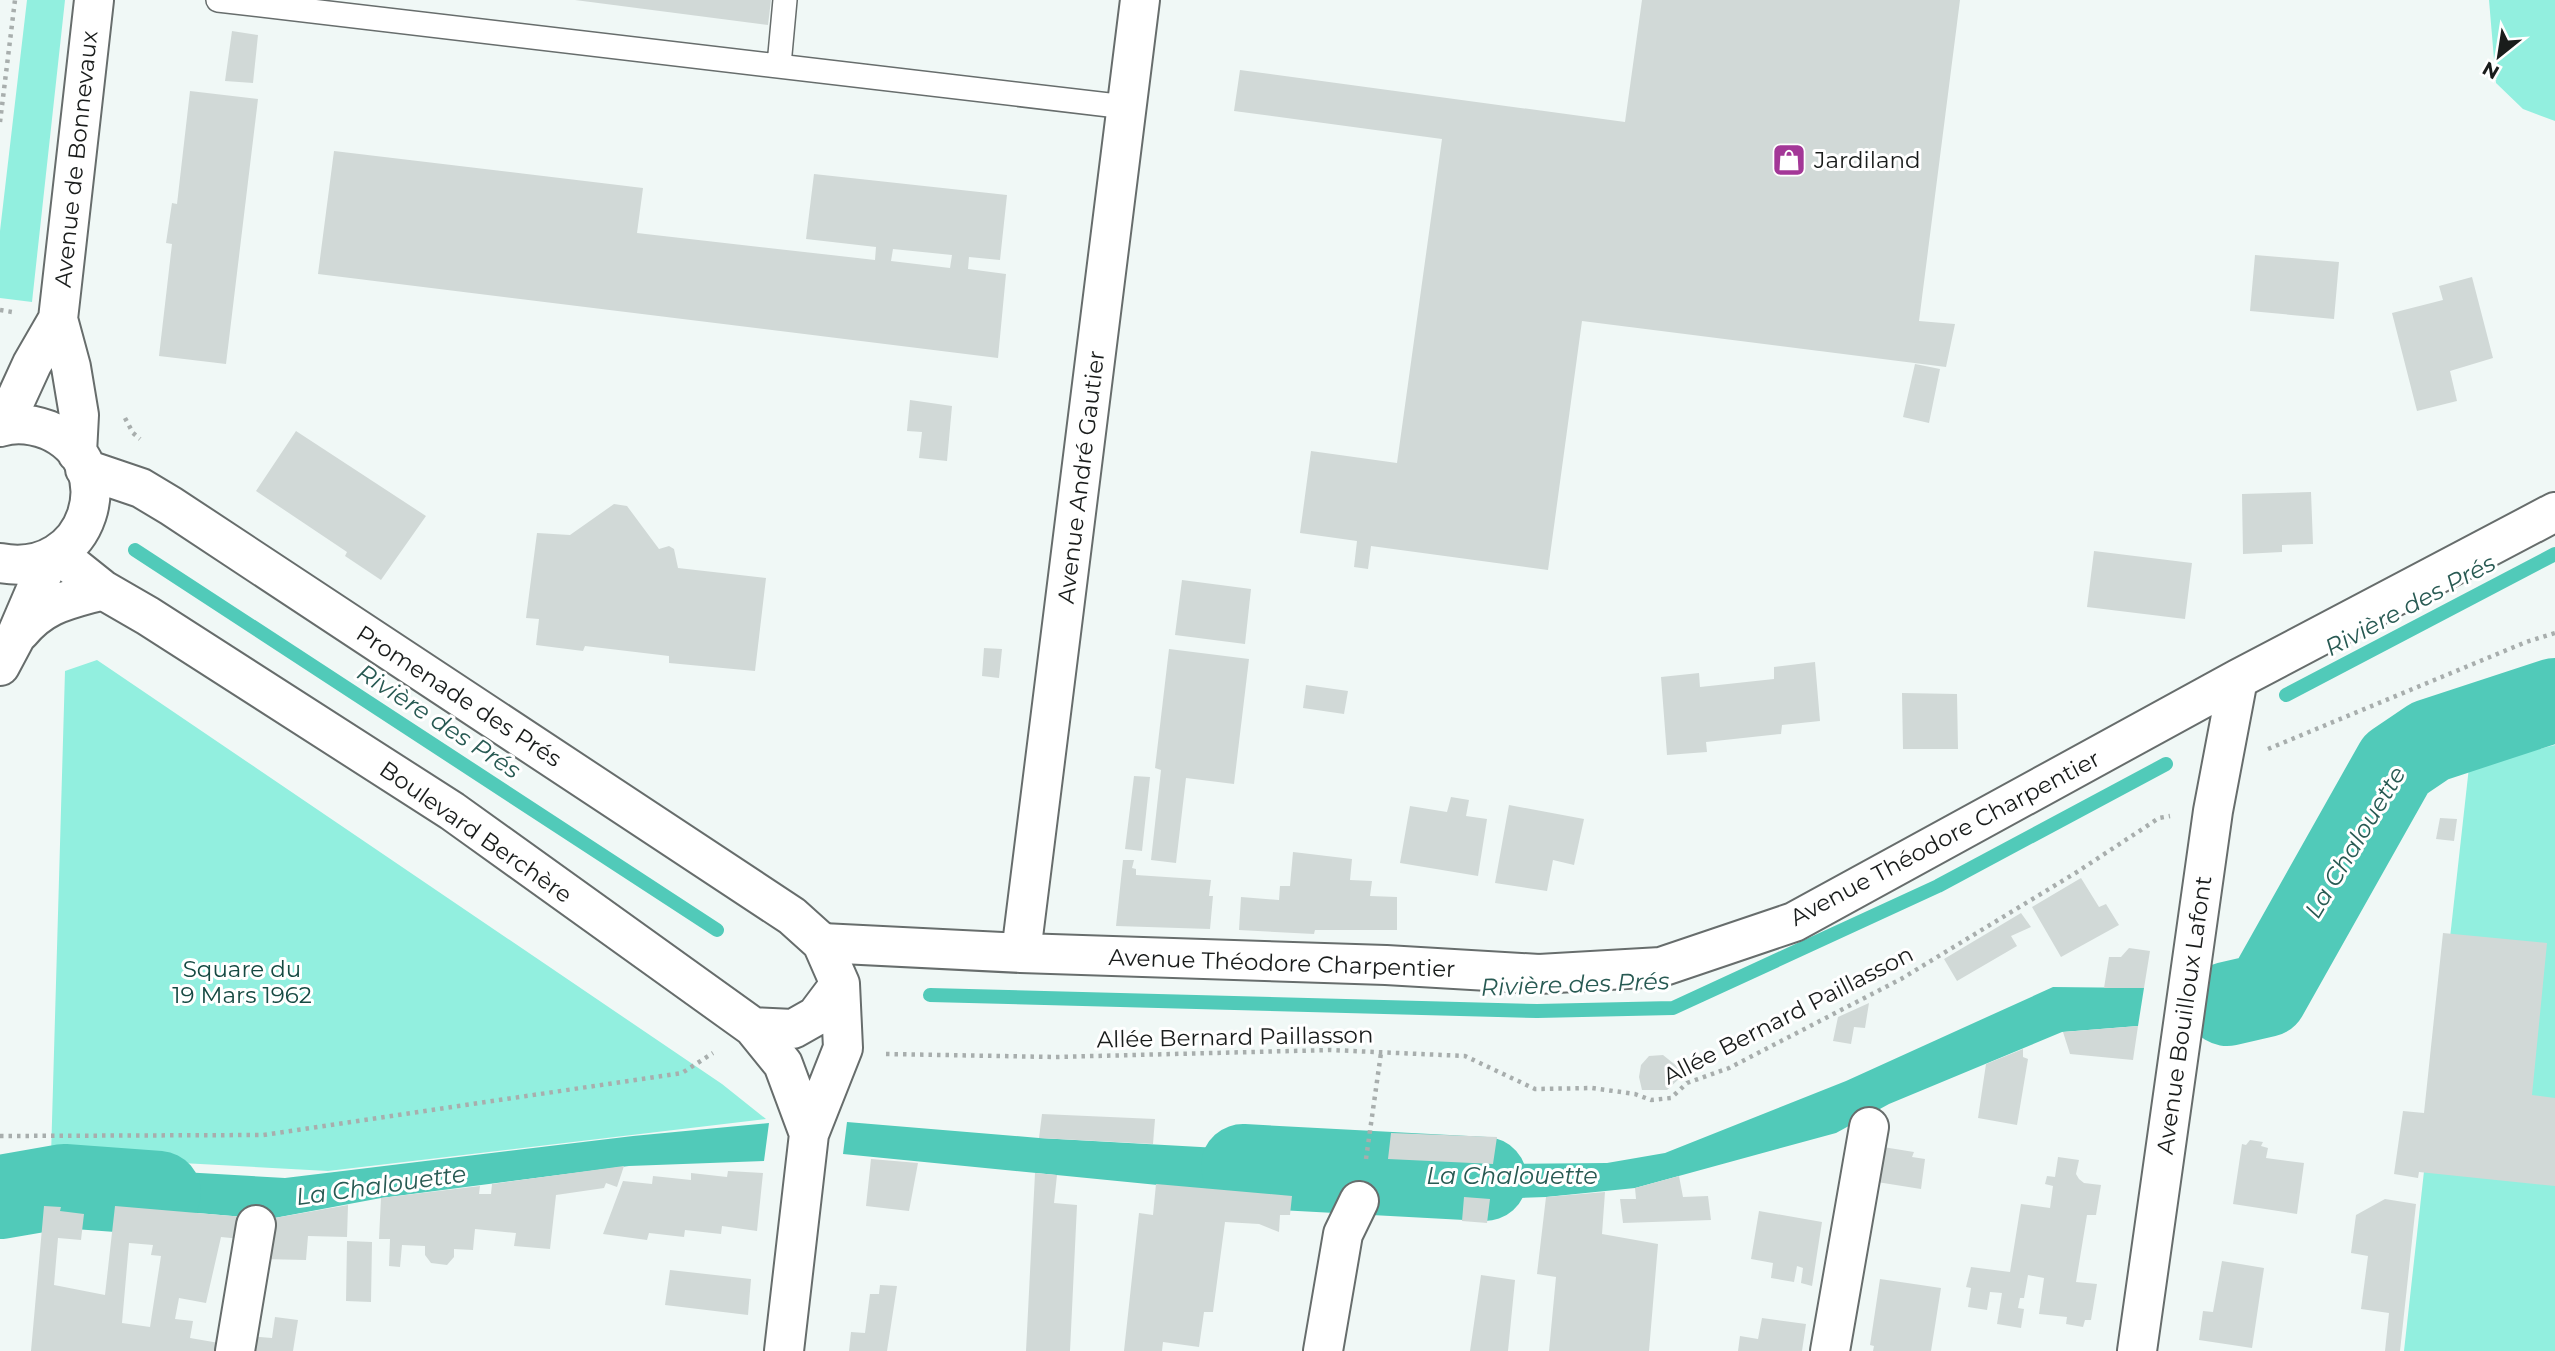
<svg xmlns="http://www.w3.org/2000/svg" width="2555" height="1351" font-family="Montserrat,sans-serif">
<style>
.green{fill:#92efdf}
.water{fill:#51cab9}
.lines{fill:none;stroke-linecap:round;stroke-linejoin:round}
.stream{stroke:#51cab9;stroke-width:14}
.river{stroke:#51cab9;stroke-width:84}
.building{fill:#d1d9d7;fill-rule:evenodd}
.lane-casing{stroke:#676d6c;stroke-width:26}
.street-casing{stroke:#676d6c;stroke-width:42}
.secondary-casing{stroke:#676d6c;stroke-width:42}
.path{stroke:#a8aead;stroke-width:4.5;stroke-dasharray:3.5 5;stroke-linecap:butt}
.lane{stroke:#fff;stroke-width:23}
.street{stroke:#fff;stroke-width:38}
.secondary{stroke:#fff;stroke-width:38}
.labels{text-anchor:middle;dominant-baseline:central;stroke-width:6;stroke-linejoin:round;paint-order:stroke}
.street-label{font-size:23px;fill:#191c1b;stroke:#fff}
.poi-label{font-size:23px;fill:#191c1b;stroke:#fff;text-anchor:start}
.park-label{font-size:23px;fill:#154942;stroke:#fff}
.water-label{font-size:24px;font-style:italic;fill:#285a53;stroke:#fff}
</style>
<rect width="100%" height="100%" fill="#f0f8f6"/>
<!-- green -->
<path class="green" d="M27 0H65L32 302 0 298V231Z
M2489 0H2555V121L2523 109 2496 83Z
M97 660 722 1084 766 1119 328 1171 51 1156 65 671Z
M2555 745V1351H2404L2469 767Z"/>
<!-- water -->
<path class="water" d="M2053 987 2144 988 2138 1026 2062 1032 1889 1104 1836 1133 1635 1188 1546 1197 1490 1199 1365 1194 1372 1158 1493 1164 1607 1163 1665 1153 1846 1081Z
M847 1122 1039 1138 1360 1156 1353 1199 1249 1194 843 1154Z
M769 1123 764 1161 629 1166 381 1198 269 1219 115 1206H46L44 1164 285 1178 633 1136Z"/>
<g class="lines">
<!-- stream -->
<path class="stream" d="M135 550 717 930
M2286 695 2555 554
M930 995 1537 1011 1673 1008 1938 886 2166 764"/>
<!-- river -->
<path class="river" d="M2227 1004 2266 995 2396 764 2430 741 2555 700
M1243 1166 1485 1179
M0 1197 64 1186 159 1193"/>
</g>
<!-- building -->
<path class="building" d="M575 0H771L768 25Z
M1642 0H1960L1919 321 1955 324 1946 367 1582 321 1548 570 1371 546 1368 569 1354 567 1357 541 1300 533 1311 451 1397 463 1442 139 1234 111 1240 70 1625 122Z
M232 31 258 35 253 83 225 81Z
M190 91 258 99 226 364 159 356 172 244 166 243 172 203 177 204Z
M334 151 643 188 637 233 875 260 876 247 806 239 814 174 1007 195 1000 260 969 257 968 269 1006 274 998 358 318 274ZM893 249 952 255 950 268 891 261Z
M2255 255 2339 262 2334 319 2250 311Z
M2472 277 2493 358 2450 371 2457 401 2417 411 2392 313 2443 300 2439 286Z
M1915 364 1940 369 1929 423 1903 417Z
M910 400 952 406 947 461 919 458 922 432 907 431Z
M296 431 426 516 381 580 345 556 347 552 256 491Z
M2311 492 2313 544 2282 545V552L2243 554 2242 494Z
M614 504 627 506 659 549 669 546 674 549 678 568 766 578 755 671 669 663V656L585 646 583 651 536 645 539 619 526 618 537 533 570 535Z
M2094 551 2192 563 2185 619 2087 607Z
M1182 580 1251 589 1245 644 1175 635Z
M984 648 1002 649 999 678 982 676Z
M1169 649 1249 659 1234 784 1186 778 1176 863 1151 860 1161 770 1155 768Z
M1815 662 1820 721 1782 725 1781 734 1706 742 1707 752 1667 755 1661 677 1699 673 1700 687 1774 679V667Z
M1306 685 1348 691 1344 714 1303 708Z
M1902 693 1957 694 1958 749H1903Z
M1134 776 1150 777 1142 851 1125 849Z
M1451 797 1469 800 1466 816 1487 819 1478 876 1400 863 1410 806 1447 812Z
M1509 805 1584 819 1574 865 1553 860 1547 891 1495 883Z
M2440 818 2457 819 2454 841 2436 839Z
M1293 852 1352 859 1350 880 1372 881 1370 896 1397 897V930H1315L1314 934 1239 930 1241 897 1279 900 1280 886H1290Z
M1123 860H1134L1132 868 1136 869V875L1211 880 1209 896H1213L1210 929 1116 926Z
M2081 878 2099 907 2106 904 2119 925 2061 957 2032 907Z
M2021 913 2031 927 2011 936 2017 946 1957 981 1944 959Z
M2443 933 2547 943 2532 1095 2555 1098V1186L2419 1172 2418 1178 2394 1174 2403 1111 2424 1113Z
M2129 948 2150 951 2144 988H2104L2109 957H2121Z
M1869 1003 1865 1028 1854 1027 1851 1044 1833 1041 1838 1017Z
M2138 1026 2133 1060 2070 1054 2063 1032Z
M2023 1049V1057L2028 1059 2017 1125 1978 1118 1986 1064Z
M1663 1055 1678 1067 1681 1077 1667 1090H1642L1639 1077 1641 1065 1649 1056Z
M1042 1114 1155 1119 1153 1144 1039 1138Z
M1391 1133 1497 1137 1493 1164 1388 1159Z
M2250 1140 2263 1142 2261 1146 2268 1148 2266 1158 2304 1163 2297 1214 2233 1204 2242 1144 2246 1145Z
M1883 1147 1914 1152 1912 1157 1925 1159 1921 1189 1877 1182Z
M2058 1157 2079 1160 2076 1174 2079 1179 2084 1183 2101 1185 2096 1215H2087L2076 1282 2097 1284 2091 1320H2085L2083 1327 2066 1324 2067 1317 2039 1314 2044 1278 2028 1275 2024 1298H2020L2018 1308 2024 1309 2021 1328 1997 1324 2002 1293 1990 1292 1987 1310 1968 1307 1971 1288 1966 1287 1971 1267 2010 1272 2021 1204 2050 1208 2053 1186 2045 1184 2047 1176 2055 1177Z
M871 1159 918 1163 909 1211 866 1206Z
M624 1166 617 1187 606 1183 604 1188 556 1195 550 1249 514 1246 516 1233 475 1229 473 1250 454 1249V1257L447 1265 431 1263 425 1255V1246L402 1245 400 1267 389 1266 390 1239H379L381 1198 480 1186 479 1194H491L492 1184Z
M728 1171 763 1173 757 1231 722 1226 721 1234 685 1230 684 1237 649 1233 647 1240 603 1234 623 1181 652 1184 653 1176 691 1180V1173L727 1177Z
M1035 1173 1057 1175 1054 1203 1077 1205 1070 1351H1026Z
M1679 1176 1683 1197 1708 1196 1711 1220 1623 1223 1620 1199H1636L1635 1188Z
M1156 1184 1292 1196 1290 1215H1280L1279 1232 1259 1224 1225 1222 1213 1312H1204L1199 1347 1163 1342 1162 1351H1124L1139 1213 1153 1215Z
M1605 1192 1602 1234 1658 1244 1649 1351H1549L1556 1277 1537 1274 1546 1197Z
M1464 1197 1490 1199 1487 1223 1462 1221Z
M2385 1199 2416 1204 2400 1351H2385L2389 1313 2361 1309 2368 1256 2351 1253 2356 1215Z
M348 1205 347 1237 308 1236 306 1260 262 1259 269 1219Z
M44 1206 61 1207 60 1211 84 1214 81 1240 58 1238 54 1285 105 1295 115 1206 244 1217 241 1239 221 1237 206 1303 179 1298 175 1319 193 1321 190 1338 225 1344 224 1351H31ZM129 1243 153 1245 151 1255 161 1256 150 1327 122 1323Z
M1759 1211 1822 1222 1812 1286 1801 1283 1803 1268 1797 1266 1794 1282 1771 1278 1773 1263 1751 1259Z
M347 1241 372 1242 371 1302 346 1301Z
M2222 1261 2264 1268 2252 1348 2199 1340 2203 1311 2213 1312Z
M670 1270 751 1279 748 1315 665 1305Z
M1481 1275 1515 1280 1508 1351H1470Z
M1880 1279 1941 1288 1931 1351H1873L1874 1346 1870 1345Z
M880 1285 897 1286 887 1351H849L851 1332 865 1333 870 1294H879Z
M275 1317 298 1320 293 1351H245L248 1336 272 1338Z
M1762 1318 1806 1324 1802 1351H1738L1740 1336 1758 1339Z"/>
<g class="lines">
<defs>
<path id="lane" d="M218 0 1126 107
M779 65 785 0"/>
<path id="street" d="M822 943 1021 953 1386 965 1539 974 1661 967 1794 922 2238 679 2555 512
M1021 953 1140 0
M235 1351 256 1225
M1323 1351 1343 1234 1359 1201
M1830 1351 1869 1127
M2137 1351 2213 811 2238 679"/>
<path id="secondary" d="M4 425 32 364 58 319
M0 427C16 422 32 424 48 430 125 463 90 580 0 563
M77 453 79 415 71 367 58 319 94 0
M85 469 141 488 171 506 792 916 822 943 840 984 843 1048 809 1134 784 1351
M58 554 103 590 148 616 452 811 753 1027 793 1029 816 1016 840 984
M20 632C44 603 68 600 103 590
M0 666 16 636 49 559
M753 1027 783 1064 809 1134"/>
</defs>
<!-- lane casing -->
<use href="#lane" class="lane-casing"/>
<!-- street casing -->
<use href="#street" class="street-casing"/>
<!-- secondary casing -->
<use href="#secondary" class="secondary-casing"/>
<!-- path -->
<path class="path" d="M0 122 15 0
M0 310 12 312
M125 418 133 433 140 439
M2268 749 2526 642 2555 633
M886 1054 1055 1057 1331 1050 1465 1056 1535 1089 1592 1088 1635 1094 1651 1100 1671 1098 1687 1083 1729 1068 1901 979 2077 872 2159 818 2170 816
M0 1136 263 1135 682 1073 713 1053
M1366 1159 1381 1053"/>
<!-- lane -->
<use href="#lane" class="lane"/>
<!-- street -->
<use href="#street" class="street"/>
<!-- secondary -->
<use href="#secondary" class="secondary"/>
</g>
<!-- icons -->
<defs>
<symbol id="shop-square" viewBox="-11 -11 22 22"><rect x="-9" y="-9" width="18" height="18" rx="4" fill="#a33797" stroke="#fff"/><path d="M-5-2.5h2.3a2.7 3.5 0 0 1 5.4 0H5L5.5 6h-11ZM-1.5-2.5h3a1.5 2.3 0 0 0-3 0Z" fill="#fff"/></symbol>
</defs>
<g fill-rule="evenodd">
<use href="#shop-square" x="1770" y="141" width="38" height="38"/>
</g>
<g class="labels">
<!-- street labels -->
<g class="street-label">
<text transform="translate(76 159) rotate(-84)">Avenue de Bonnevaux</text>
<text transform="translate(1081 477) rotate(-83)">Avenue André Gautier</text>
<text transform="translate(459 696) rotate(33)">Promenade des Prés</text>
<text transform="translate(476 832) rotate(35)">Boulevard Berchère</text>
<text transform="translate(1945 838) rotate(-28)">Avenue Théodore Charpentier</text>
<text transform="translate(1282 963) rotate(2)">Avenue Théodore Charpentier</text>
<text transform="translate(1788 1015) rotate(-27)">Allée Bernard Paillasson</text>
<text transform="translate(2184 1015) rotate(-82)">Avenue Bouilloux Lafont</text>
<text transform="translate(1235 1037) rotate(-1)">Allée Bernard Paillasson</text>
</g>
<!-- poi labels -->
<g class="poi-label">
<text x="1814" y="160">Jardiland</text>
</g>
<!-- park labels -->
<g class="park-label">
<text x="242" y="969">Square du<tspan x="242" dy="26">19 Mars 1962</tspan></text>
</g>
<!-- water labels -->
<g class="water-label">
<text transform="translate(2410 605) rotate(-28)">Rivière des Prés</text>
<text transform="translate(439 721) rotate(33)">Rivière des Prés</text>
<text transform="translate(2355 842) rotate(-59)">La Chalouette</text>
<text transform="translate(1575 984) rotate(-2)">Rivière des Prés</text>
<text x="1512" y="1175">La Chalouette</text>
<text transform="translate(381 1185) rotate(-8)">La Chalouette</text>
</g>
</g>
<!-- north arrow -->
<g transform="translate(2499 56) rotate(210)" stroke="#ffffff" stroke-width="5" paint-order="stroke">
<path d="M0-5L12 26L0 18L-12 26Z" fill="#191c1b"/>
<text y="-10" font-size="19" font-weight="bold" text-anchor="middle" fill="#191c1b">N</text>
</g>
</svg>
